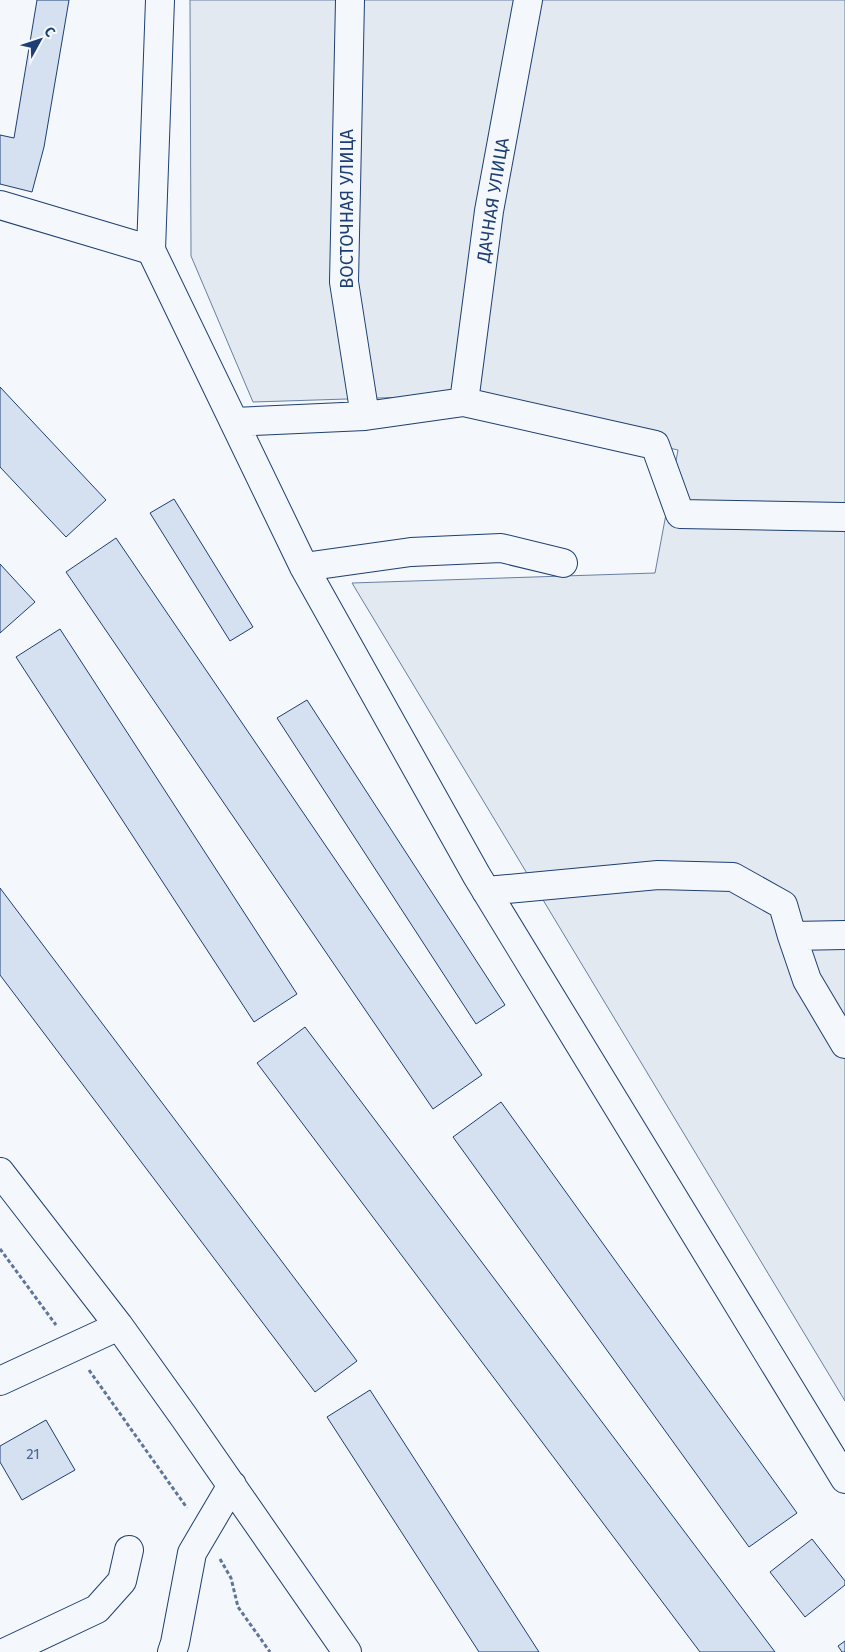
<svg xmlns="http://www.w3.org/2000/svg" width="845" height="1652" font-family="'Fira Sans',sans-serif">
<style>
.green{fill:#e3e9f0;stroke:#687fa3}
.building{fill:#d5e0f0;stroke:#1d3f73}
.lines{fill:none;stroke-linecap:round;stroke-linejoin:round}
.minor-casing{stroke:#1d3f73;stroke-width:30}
.major-casing{stroke:#1d3f73;stroke-width:30}
.path{stroke:#5e769c;stroke-width:3;stroke-dasharray:4 2.5;stroke-linecap:butt}
.minor{stroke:#f4f7fb;stroke-width:28}
.major{stroke:#f4f7fb;stroke-width:28}
.labels{text-anchor:middle;dominant-baseline:central;stroke-width:4;stroke-linejoin:round;paint-order:stroke}
.number-label{font-size:15px;fill:#4b6792}
.street-label{font-size:18px;fill:#1d3f73;stroke:#f4f7fb}
</style>
<rect width="100%" height="100%" fill="#f4f7fb"/>
<!-- green -->
<path class="green" d="M190 0H845V1401L352 583 655 573 678 450 441 396 253 402 191 256Z"/>
<!-- building -->
<path class="building" d="M37 0H69L44 147 32 192 0 184V135L14 138Z
M0 387 106 500 66 537 0 467Z
M174 499 253 627 230 641 150 513Z
M116 538 482 1075 433 1109 66 572Z
M0 564 35 602 0 633Z
M60 629 297 994 254 1022 16 657Z
M307 700 505 1005 476 1024 277 718Z
M0 888 357 1361 315 1392 0 975Z
M305 1027 775 1652H700L257 1063Z
M501 1102 797 1513 749 1547 453 1137Z
M370 1390 539 1652H479L327 1417Z
M46 1420 75 1470 22 1500 0 1462V1446Z
M812 1539 845 1581V1585L805 1617 770 1572Z
M845 1641V1652H842L838 1646Z"/>
<g class="lines">
<defs>
<path id="minor" d="M350 0 344 282 365 416
M151 250 304 567 477 876 845 1479
M464 402 489 211 528 0
M234 422 365 416 464 402 655 445 680 514 845 517
M304 567 411 552 501 548 563 563
M486 891 658 875 733 877 783 905 792 936 845 935
M792 936 807 980 845 1044
M0 1172 119 1326 184 1417 347 1652
M0 1381 119 1326
M6 1652 97 1609 122 1581 129 1550
M172 1652 175 1643 192 1553 232 1485"/>
<path id="major" d="M0 205 151 250 160 0"/>
</defs>
<!-- minor casing -->
<use href="#minor" class="minor-casing"/>
<!-- major casing -->
<use href="#major" class="major-casing"/>
<!-- path -->
<path class="path" d="M0 1249 56 1325
M89 1370 187 1508
M220 1559 231 1578 238 1607 270 1652"/>
<!-- minor -->
<use href="#minor" class="minor"/>
<!-- major -->
<use href="#major" class="major"/>
</g>
<g class="labels">
<!-- number labels -->
<g class="number-label">
<text x="33" y="1454">21</text>
</g>
<!-- street labels -->
<g class="street-label">
<text transform="translate(493 200) rotate(-81)">ДАЧНАЯ УЛИЦА</text>
<text transform="translate(347 209) rotate(-90)">ВОСТОЧНАЯ УЛИЦА</text>
</g>
</g>
<!-- north arrow -->
<g transform="translate(40 40) rotate(50)" stroke="#f4f7fb" stroke-width="4" paint-order="stroke">
<path d="M0-4L9 19L0 12L-9 19Z" fill="#1d3f73"/>
<text y="-8" font-size="14" font-weight="bold" text-anchor="middle" fill="#1d3f73">С</text>
</g>
</svg>
